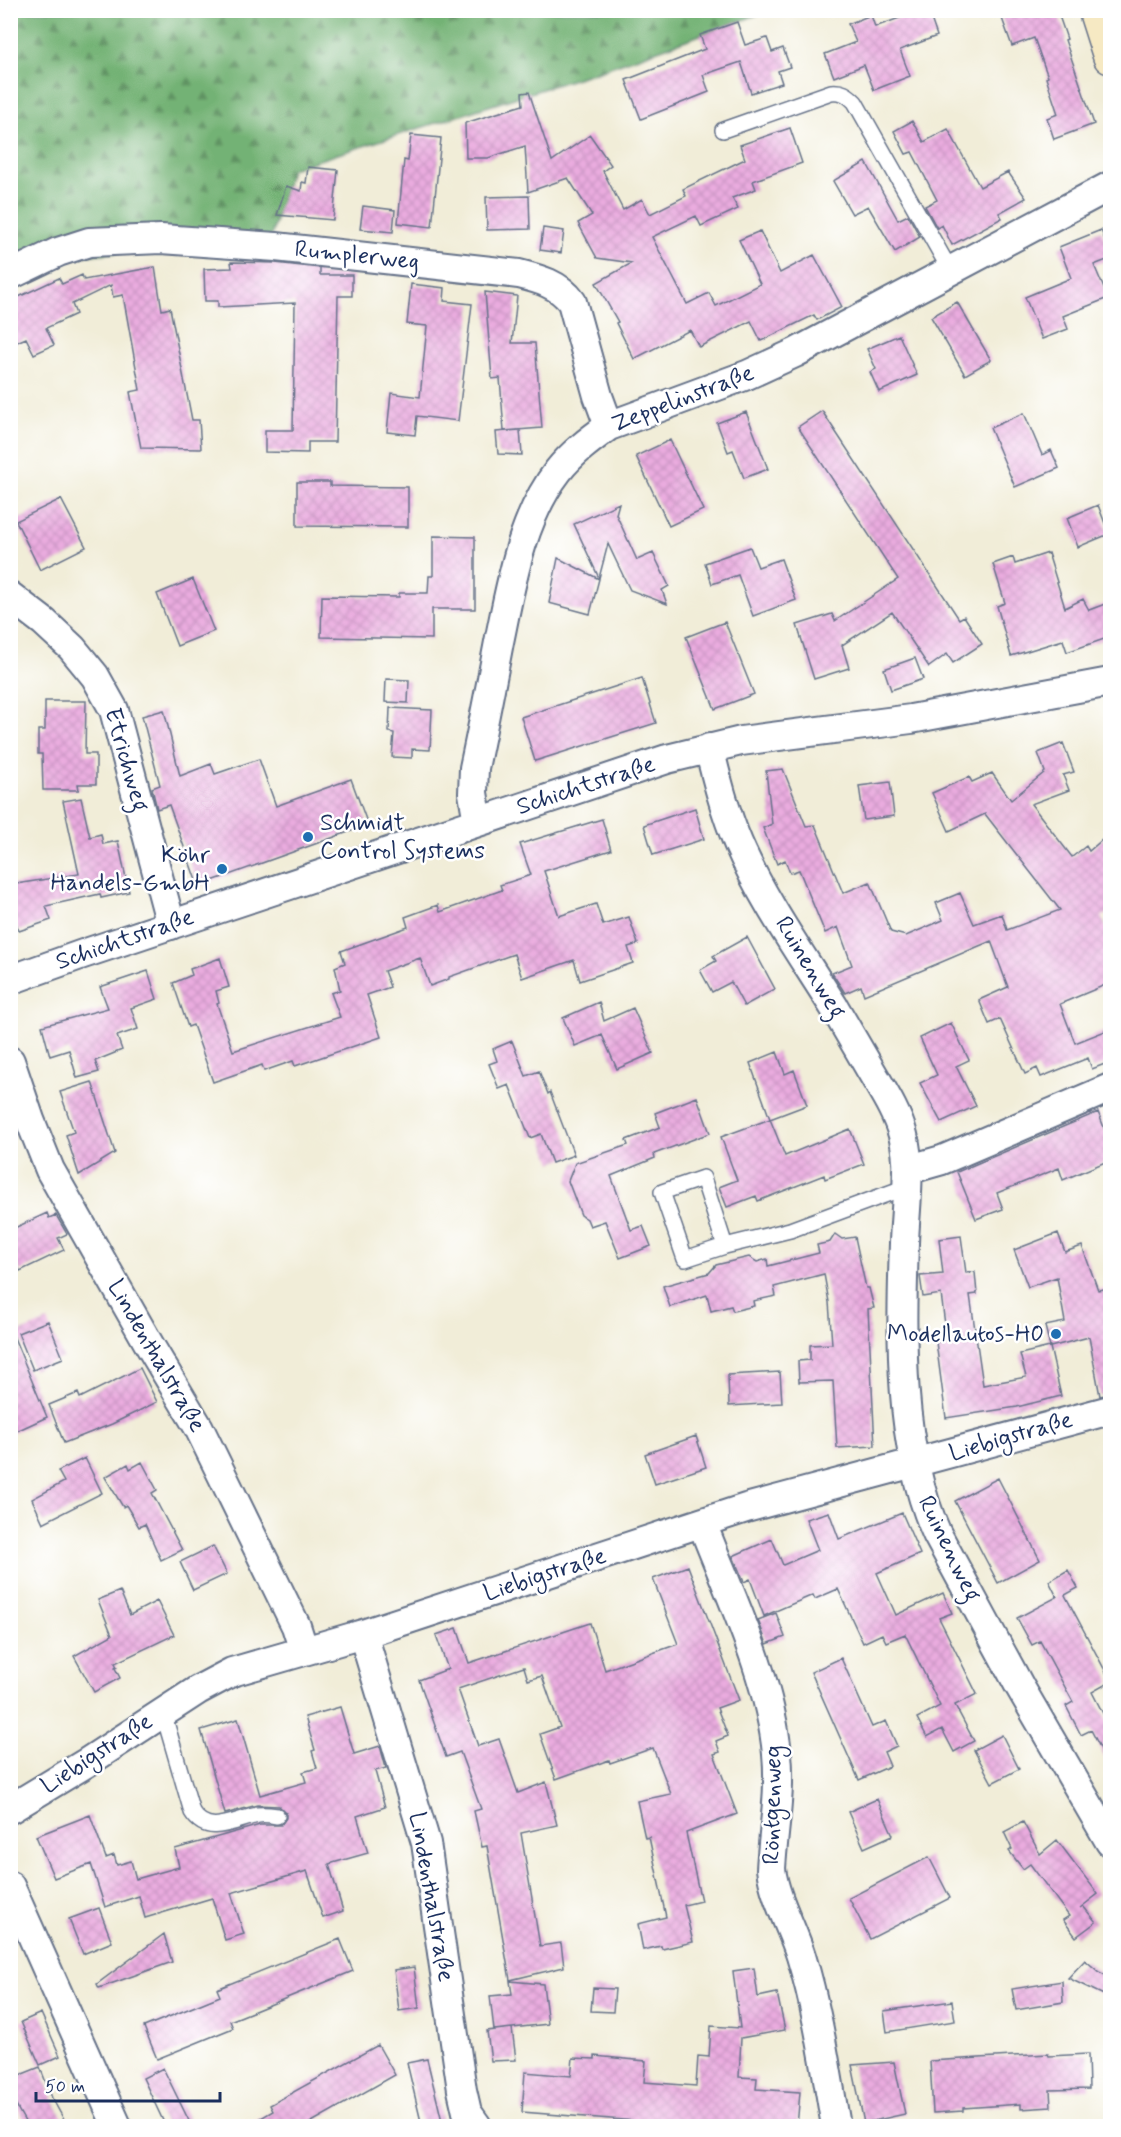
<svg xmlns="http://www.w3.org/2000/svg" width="1121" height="2137" font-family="Mynerve,sans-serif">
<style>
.forest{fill:url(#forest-firs);stroke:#477069;stroke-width:1.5}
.building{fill:url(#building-cross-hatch)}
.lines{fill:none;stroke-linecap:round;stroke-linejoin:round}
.lane-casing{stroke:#667289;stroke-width:18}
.street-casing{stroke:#667289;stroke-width:32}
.secondary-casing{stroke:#667289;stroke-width:36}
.lane{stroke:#fff;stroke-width:15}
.street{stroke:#fff;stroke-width:28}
.secondary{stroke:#f6e9c3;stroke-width:33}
.poi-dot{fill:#1f6fb2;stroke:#fff;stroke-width:2}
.labels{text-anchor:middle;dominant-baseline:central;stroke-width:5;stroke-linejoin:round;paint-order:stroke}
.street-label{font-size:24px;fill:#1b2f5e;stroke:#fff}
.poi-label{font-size:24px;fill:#1b2f5e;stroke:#fff;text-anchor:end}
</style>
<defs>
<pattern id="forest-firs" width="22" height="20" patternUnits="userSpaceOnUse" patternTransform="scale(1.5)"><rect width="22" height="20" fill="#73b274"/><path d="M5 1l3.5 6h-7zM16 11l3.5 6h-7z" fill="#5e9162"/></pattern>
<pattern id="building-cross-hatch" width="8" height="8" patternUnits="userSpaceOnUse" patternTransform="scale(1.5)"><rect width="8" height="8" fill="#eaacdf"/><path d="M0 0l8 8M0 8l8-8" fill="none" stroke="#c894c2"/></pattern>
</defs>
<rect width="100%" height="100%" fill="#fff"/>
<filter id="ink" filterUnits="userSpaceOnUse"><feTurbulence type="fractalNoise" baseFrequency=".0167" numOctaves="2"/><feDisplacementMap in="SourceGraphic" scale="12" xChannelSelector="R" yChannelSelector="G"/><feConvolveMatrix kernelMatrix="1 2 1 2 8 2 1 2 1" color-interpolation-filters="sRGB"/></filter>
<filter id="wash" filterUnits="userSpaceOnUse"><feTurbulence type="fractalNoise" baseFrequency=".008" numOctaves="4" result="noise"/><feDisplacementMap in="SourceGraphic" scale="24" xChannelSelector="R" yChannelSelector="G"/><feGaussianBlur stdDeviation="1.35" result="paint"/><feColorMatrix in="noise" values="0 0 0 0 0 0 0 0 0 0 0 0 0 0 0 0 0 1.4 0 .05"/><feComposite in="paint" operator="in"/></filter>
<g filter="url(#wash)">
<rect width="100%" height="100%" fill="#f1edd8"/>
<!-- forest -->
<path class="forest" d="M10 11H768L599 71 291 169 271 237 11 263Z"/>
<g id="blocks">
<!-- building -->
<path class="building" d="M921 10H928L937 36 900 50 910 76 874 90 864 65 834 77 825 54 856 42 848 24 871 15 875 27Z
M999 10H1057L1067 39 1065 40 1094 124 1054 139 1047 118 1058 114 1046 78 1048 77 1034 38 1012 46Z
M737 22 745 45 767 38 772 52 783 48 790 67 778 71 782 83 751 93 741 62 703 75 709 92 641 119 626 80 705 49 700 35Z
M529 92 552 161 590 135 611 165 603 171 623 210 642 199 650 214 686 196 683 189 745 159 740 145 790 128 802 163 753 181 756 189 732 198 738 209 701 226 696 216 652 237 687 304 709 293 716 306 760 284 739 240 760 231 780 273 814 255 842 307 817 320 814 315 761 341 751 321 699 347 690 330 634 359 616 323 618 322 596 283 632 263 597 258 578 223 592 215 568 178 528 192 525 146 488 158H466L465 123 523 105 522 93Z
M912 121 924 142 948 129 980 187 1008 172 1026 198 999 213 1002 218 952 245 942 225 937 228 925 206 937 200 912 152 906 154 894 131Z
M411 135 441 138 432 227 398 223 404 160 408 161Z
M866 162 898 220 908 215 920 237 895 252 868 206 852 214 833 181Z
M308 167 338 170 333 220 277 215 286 186 301 191 302 182 306 183Z
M529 196 530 229 487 230 486 197Z
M363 206 395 210 393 232 360 229Z
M543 228 564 231 561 253 540 250Z
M1101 230 1110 252 1107 260 1094 265 1108 298 1063 316 1068 329 1042 339 1025 297 1071 278 1059 247Z
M231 262 275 263 320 268V275H352V296H338L335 442H308V453L265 452V430H293L295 303 218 307V301H205L204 269 232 268Z
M155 267 162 310 170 308 192 420H199L201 449 141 448 130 392 140 390 123 295 113 297 111 285 72 304 76 314 46 328 54 345 34 354 26 338 10 345V301L59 278 62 284 82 275 84 280Z
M411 284 445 288 444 301 472 304 458 421 417 416 415 435 387 432 391 393 420 397 427 326 407 324Z
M485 292 517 296 512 343H535L542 428 504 431 500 378 492 379Z
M957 302 991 360 965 375 931 317Z
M899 335 917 375 879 392 870 372 876 369 867 349Z
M822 411 959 619 964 616 982 644 953 663 947 654 929 667 892 612 842 645 849 668 814 679 797 625 832 614 835 621 898 579 798 427Z
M746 412 768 469 744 478 733 450 728 452 717 423Z
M1024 413 1042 455 1051 450 1059 468 1015 487 990 428Z
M520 430 522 455 498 454 496 432Z
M670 440 703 510 669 526 636 456Z
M297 482H330V486L408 487V527L297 526Z
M61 499 86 547 40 570 16 521Z
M619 503 616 514 637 560 653 553 669 586 662 590 667 604 630 590 608 544 599 578 574 524Z
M1098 505 1109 534 1078 547 1067 518Z
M433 536 475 537V609H432V639L321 637 322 596 399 597V593H428L429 576H433Z
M750 547 758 567 781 559 796 600 753 616 738 575 712 584 705 563Z
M1048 553 1065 608 1083 599 1089 610 1110 602V637L1067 652 1063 640 1011 656 997 606 1005 603 993 564 1013 557 1015 564Z
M558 558 599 579 590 614 549 603Z
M193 579 214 631 177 646 157 594Z
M725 622 754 694 715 709 686 637Z
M915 658 923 679 891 690 884 669Z
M642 678 656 723 535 761 521 717Z
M386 679 409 680 408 703 385 702Z
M45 701H86L85 754H96V784H78L79 790H43L42 754H38V730H45Z
M390 708 432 710 430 750 412 749V758L392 757 394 733 389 732Z
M164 710 180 776 211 764 215 774 259 759 276 806 351 779 368 825 198 886 169 805 157 809 152 788 160 785 142 716Z
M1063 743 1074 772 1063 775 1069 790 1031 804 1072 857 1086 846 1089 851 1110 833V913L1102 916 1110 939V983L1060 1004 1075 1043 1110 1029V1062L1092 1069 1088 1058 1041 1077 1037 1068 1025 1074 1000 1019 989 1024 979 1000 1008 987 991 941 864 995 861 986 845 993 832 973 852 965 838 927 825 933 799 870 790 873 785 860 777 864 763 828 772 824 766 771 783 769 806 826 815 825 843 893 870 882 891 932 906 936 943 920 936 903 960 893 974 924 1002 914 1007 930 1060 910 985 814 949 831 932 793 969 777 972 782 992 773 1011 800 1045 772 1038 753Z
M890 782 894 816 864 820 859 786Z
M81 798 90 837 101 834 103 844 118 841 129 892 101 898 100 894 46 906 51 920 19 931 10 908V885L79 874 63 801Z
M695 808 704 839 653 855 644 825Z
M602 819 611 850 544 871 559 916 596 904 603 925 629 917 638 944 628 947 633 963 580 981 574 960 522 978 514 954 449 977V979L430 986 420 958 384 971 390 987 367 995 381 1037 295 1066 293 1061 264 1071 262 1065 213 1082 193 1025 188 1027 173 983 192 975 190 969 220 958 229 987 216 991 219 1003 217 1004 233 1051 340 1017 331 993 340 990 335 967 345 963 341 951 408 927 405 917 438 905 440 912 502 890 500 885 531 875 520 844Z
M747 937 775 989 744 1006 731 982 712 992 700 970 716 961 713 956Z
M148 971 157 999 131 1008 138 1029 117 1036 122 1050 95 1061 99 1072 77 1078 69 1050 50 1056 42 1026 108 1008 100 987Z
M599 1002 604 1021 633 1008 653 1053 617 1069 602 1035 575 1046 563 1018Z
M951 1023 969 1060 956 1066 976 1106 941 1122 920 1083 937 1075 920 1038Z
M512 1041 526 1076 539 1071 548 1094 550 1092 574 1155 552 1163 541 1134 530 1138 509 1085 499 1089 489 1064 497 1061 493 1049Z
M777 1052 785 1074 794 1070 807 1105 770 1119 750 1063Z
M92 1082 115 1153 79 1175 66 1135 74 1132 60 1092Z
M697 1097 710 1133 654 1154 655 1158 611 1176 631 1230 643 1226 651 1246 620 1258 605 1221 590 1226 587 1219 581 1215 568 1181 575 1163 628 1145 626 1140 660 1127 655 1113Z
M1098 1112 1110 1143V1160L1063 1180 1059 1168 997 1193 1003 1209 976 1219 957 1172Z
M770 1119 785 1156 850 1129 864 1164 825 1179 824 1175 758 1201 756 1196 727 1207 719 1187 737 1180 721 1137Z
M47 1213 49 1218 56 1215 67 1234 58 1238 64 1250 20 1271 10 1251V1230Z
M1058 1233 1065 1252 1082 1246 1098 1290 1110 1288V1394L1100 1396 1089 1337 1050 1347 1045 1326 1065 1322 1057 1277 1028 1287 1014 1250Z
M835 1234 842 1239 855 1237 866 1288H869L874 1308 868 1309 875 1446 837 1448 833 1381 799 1382 798 1361 810 1360V1345L832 1344 829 1302 824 1274 774 1287 776 1296 753 1301 754 1306 733 1311 731 1306 711 1311 707 1295 670 1307 663 1286 709 1273 716 1265 749 1257 757 1262 767 1259 768 1266 819 1253 817 1245 830 1242Z
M961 1236 966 1273 975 1272 977 1294 970 1295 983 1385 1026 1377 1020 1354 1050 1347 1061 1396 1017 1407 946 1418 936 1342 947 1340 941 1294 923 1297 920 1276 943 1274 939 1239Z
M48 1321 63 1358 33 1370 18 1333Z
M10 1328 47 1417 10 1434Z
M140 1368 157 1402 112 1424 64 1443 49 1405 78 1393 80 1398Z
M780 1372 782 1403 729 1406 728 1375Z
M696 1436 706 1467 655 1484 645 1454Z
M85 1458 102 1493 43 1523 32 1499 64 1482 58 1471Z
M142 1462 157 1490 152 1493 182 1550 161 1560 145 1524 139 1527 126 1505 123 1507 105 1477 128 1464 130 1469Z
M998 1478 1040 1560 998 1583 955 1501Z
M829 1512 839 1539 902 1513 920 1554 877 1573 896 1615 943 1593 952 1613 939 1618 977 1694 955 1705 974 1741 954 1752 942 1729 927 1737 917 1718 940 1706 905 1634 886 1642 882 1634 863 1643 838 1589 815 1599 813 1595 764 1616 750 1579 744 1582 733 1556 772 1539 783 1565 818 1550 806 1519Z
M213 1546 227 1574 193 1590 180 1562Z
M688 1566 739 1700 717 1708 728 1736 716 1741 720 1752 714 1754 737 1814 686 1833 701 1901 684 1905 693 1942 662 1949 661 1946 643 1950 638 1924 666 1917 649 1837 645 1838 637 1801 671 1794 653 1748 610 1763 609 1760 556 1779 540 1734 560 1727 542 1676 528 1680 524 1667 458 1689 478 1746 499 1739 518 1793 546 1782 557 1825 521 1833 540 1946 561 1943 564 1967 510 1980 487 1846 482 1847 474 1811 481 1809 460 1752 446 1757 419 1680 448 1669 436 1635 457 1628 469 1663 590 1623 605 1670 678 1644 653 1579Z
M1068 1570 1078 1588 1065 1595 1110 1680V1682L1092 1692 1110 1727V1767L1091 1730 1081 1735 1066 1706 1073 1702 1040 1641 1032 1645 1017 1618 1057 1597 1049 1581Z
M120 1591 130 1615 157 1601 174 1635 115 1663 117 1667 115 1668 120 1678 94 1692 74 1656 112 1635 98 1600Z
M776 1613 785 1637 767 1644 758 1620Z
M841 1658 872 1727 886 1721 897 1746 884 1752 890 1766 859 1780 811 1672Z
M340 1707 354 1754 380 1746 386 1768 375 1771 385 1807 357 1816 368 1853 329 1864 343 1911 323 1918 307 1871 231 1893 244 1934 225 1940 212 1898 145 1918 139 1896 105 1907 91 1864 54 1878 36 1836 90 1815 106 1858 114 1855 117 1865 131 1861 136 1879 179 1867 175 1849 260 1825H281L286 1818V1813L279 1806 257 1805 225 1814 201 1730 238 1719 260 1795 306 1782 303 1772 317 1768 312 1751 315 1750 305 1717Z
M1002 1735 1019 1769 992 1783 974 1750Z
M877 1799 893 1835 864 1848 848 1812Z
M1023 1822 1040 1854 1057 1840 1098 1894 1080 1908 1083 1906 1096 1922 1076 1937 1063 1920 1069 1916 1030 1864 1023 1869 1009 1851 1012 1849 1004 1832Z
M929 1857 950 1898 870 1939 849 1898Z
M99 1908 112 1942 83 1954 69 1919Z
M164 1934 172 1962 99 1988 97 1984Z
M340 1939 353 1971 230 2021 233 2028 157 2059 144 2027 220 1996 217 1989Z
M1085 1960 1099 1972 1110 1977V1998L1068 1978Z
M414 1967 419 2008 399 2011 394 1970Z
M754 1968 758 1997 777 1993 785 2030 741 2038 739 2077 757 2078 756 2089 800 2092 797 2127H713L522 2112 525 2072 571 2076 573 2058 595 2059V2056L646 2061 644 2082 696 2086 698 2056 709 2057 711 2026 740 2028 733 1971Z
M510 1981 543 1984 548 2024 494 2030 490 1996 512 1994Z
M1062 1981 1063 2002 1016 2010 1012 1989Z
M593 1988 615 1989 613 2012 591 2011Z
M952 2001 955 2021 887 2032 884 2011Z
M41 2013 60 2056 40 2065 21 2022Z
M512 2028 516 2060 491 2061 487 2031Z
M378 2045 395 2075 303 2127H246L273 2111 270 2105Z
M1048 2054 1049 2056 1088 2054 1089 2089 1050 2090 1051 2107 1021 2109V2104L963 2108V2111L933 2113 930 2061Z
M427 2059 442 2121 422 2126 407 2063Z
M894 2062 905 2114 864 2123 852 2065Z
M40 2067 52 2098 68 2127H28L10 2095V2079Z
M163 2068 192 2127H166L143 2078Z"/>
</g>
</g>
<g filter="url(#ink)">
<use href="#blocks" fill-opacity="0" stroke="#667289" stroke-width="1.5"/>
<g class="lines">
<defs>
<path id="lane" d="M723 130 831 92C842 91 847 94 855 102L950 270
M725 1246 703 1178 662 1192 685 1259 725 1246 790 1230 906 1187
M163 1712 192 1812C208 1838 236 1819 258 1815 264 1814 271 1815 277 1816"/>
<path id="street" d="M10 275 58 252 89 242 161 239 276 247 519 274C539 279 559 284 572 302L598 396 609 426
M10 596 44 622 72 648 95 676 114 710 171 925
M709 748C717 780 725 812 738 843 763 901 801 954 834 1007 847 1029 860 1052 873 1074 884 1093 897 1113 903 1135 912 1169 905 1208 904 1243 901 1336 898 1448 937 1534L1020 1687 1110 1842
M478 822 473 793 474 768C483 726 491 684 499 642 511 584 521 519 558 471 572 453 591 439 609 426L747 375 795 353 1110 186
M10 980 83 954 667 759 741 741 911 719 1110 682
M10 1061 30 1120 50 1170 150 1346 199 1428 296 1626 304 1651
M907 1170 942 1160 1110 1088
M702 1523C730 1596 770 1677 777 1754 781 1793 773 1831 771 1869 775 1899 792 1927 801 1956 818 2011 826 2069 836 2126
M363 1634 426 1843 462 2090 467 2112 477 2126
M10 1809 86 1763 198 1690 232 1672 363 1634 746 1508 1110 1410
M10 1886 117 2126"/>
<path id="secondary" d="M1095 10 1110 57"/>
</defs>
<!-- lane casing -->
<use href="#lane" class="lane-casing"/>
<!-- street casing -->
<use href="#street" class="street-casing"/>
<!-- secondary casing -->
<use href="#secondary" class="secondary-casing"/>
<!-- lane -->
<use href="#lane" class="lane"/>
<!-- street -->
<use href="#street" class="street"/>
<!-- secondary -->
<use href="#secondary" class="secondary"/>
</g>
</g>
<!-- markers -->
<g class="poi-dot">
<circle cx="308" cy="837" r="6"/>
<circle cx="222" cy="869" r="6"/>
<circle cx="1056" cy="1334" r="6"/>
</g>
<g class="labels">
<!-- street labels -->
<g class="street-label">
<text transform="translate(357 256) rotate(6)">Rumplerweg</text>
<text transform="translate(683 399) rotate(-21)">Zeppelinstraße</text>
<text transform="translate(126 760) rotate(74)">Etrichweg</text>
<text transform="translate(586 786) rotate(-18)">Schichtstraße</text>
<text transform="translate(125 940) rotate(-19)">Schichtstraße</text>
<text transform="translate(810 968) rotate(59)">Ruinenweg</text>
<text transform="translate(156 1356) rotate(60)">Lindenthalstraße</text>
<text transform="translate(1011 1437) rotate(-16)">Liebigstraße</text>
<text transform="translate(949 1549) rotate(64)">Ruinenweg</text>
<text transform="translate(545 1575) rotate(-18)">Liebigstraße</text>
<text transform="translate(97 1754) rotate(-33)">Liebigstraße</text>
<text transform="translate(773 1805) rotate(-89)">Röntgenweg</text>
<text transform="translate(431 1897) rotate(80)">Lindenthalstraße</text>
</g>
<!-- poi labels -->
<g class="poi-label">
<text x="320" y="823" text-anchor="start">Schmidt<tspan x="320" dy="28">Control Systems</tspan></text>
<text x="210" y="855">Köhr<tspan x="210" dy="28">Handels-GmbH</tspan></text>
<text x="1044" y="1334">Modellautos-H0</text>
</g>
</g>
<!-- margin -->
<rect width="1121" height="2137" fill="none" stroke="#fff" stroke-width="36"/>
<!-- scale -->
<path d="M36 2092v9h184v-9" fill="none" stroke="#1b2f5e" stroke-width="3"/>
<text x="45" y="2092" font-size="18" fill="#1b2f5e" stroke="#ffffff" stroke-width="4.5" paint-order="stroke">50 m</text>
</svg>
